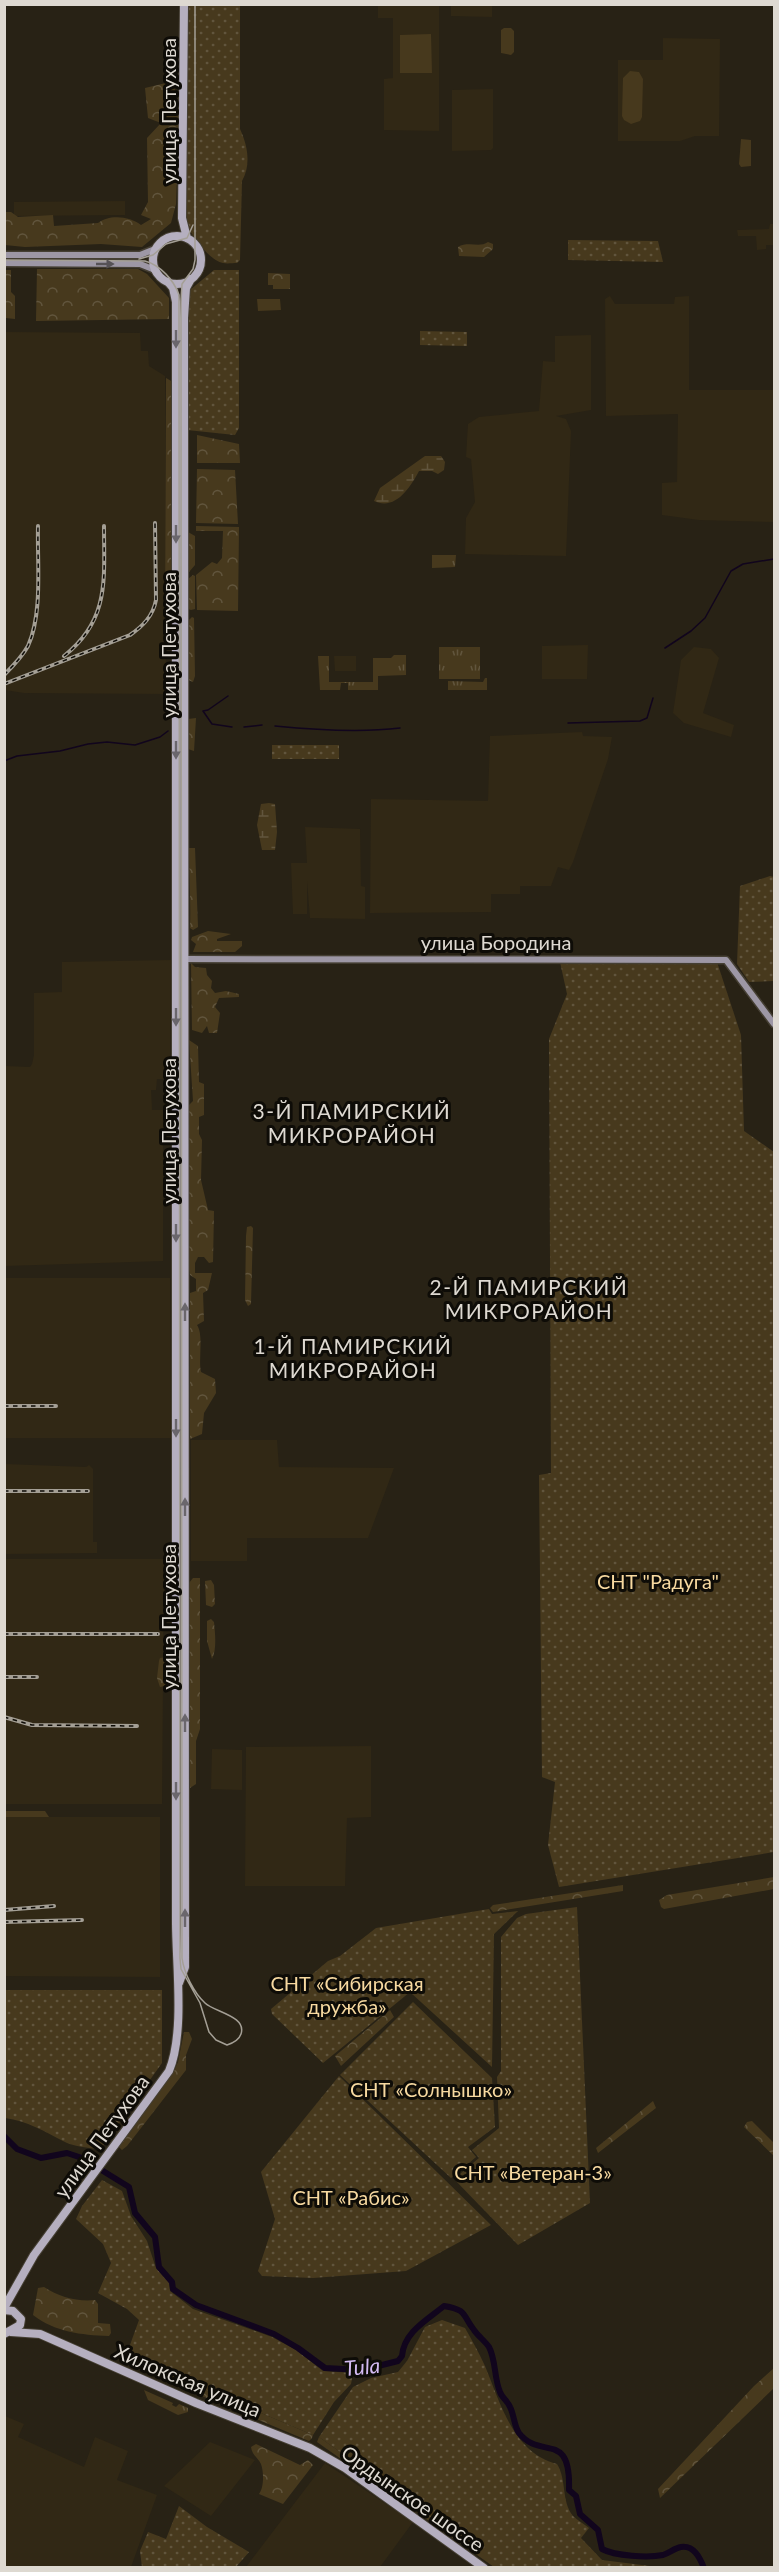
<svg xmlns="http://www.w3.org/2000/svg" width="779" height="2572" font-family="Lato,sans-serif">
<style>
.built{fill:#312815}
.grass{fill:url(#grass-tufts)}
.forest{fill:url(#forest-crowns)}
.wetland{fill:url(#wetland-marsh)}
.park{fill:url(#park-dots)}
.pitch{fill:#47391d}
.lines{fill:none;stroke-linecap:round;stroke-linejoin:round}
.stream{stroke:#11051d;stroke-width:1.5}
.river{stroke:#11051d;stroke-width:6}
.major-casing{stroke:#453f33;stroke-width:9}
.highway-casing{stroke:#453f33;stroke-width:10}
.major{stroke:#9d97a5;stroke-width:6}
.highway{stroke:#b5afbf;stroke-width:8}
.tram{stroke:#a49f95;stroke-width:1.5}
.rail-casing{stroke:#a49f95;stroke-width:4}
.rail{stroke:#0e0c07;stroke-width:1.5;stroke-dasharray:4.5;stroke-linecap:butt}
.oneway{fill:#565256}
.oneway2{fill:#6a666c}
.labels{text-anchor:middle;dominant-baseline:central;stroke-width:6;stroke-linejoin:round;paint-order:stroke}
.street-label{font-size:20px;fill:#ded9d1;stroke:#0e0c07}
.park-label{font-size:20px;fill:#f7d9a0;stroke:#0e0c07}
.neighbourhood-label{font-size:21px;letter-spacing:1.5px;fill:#ded9d1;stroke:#0e0c07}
.water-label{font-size:21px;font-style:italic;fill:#d3baf2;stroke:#0e0c07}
</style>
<defs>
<pattern id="grass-tufts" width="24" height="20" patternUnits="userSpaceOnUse" patternTransform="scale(1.5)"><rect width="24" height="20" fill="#47391d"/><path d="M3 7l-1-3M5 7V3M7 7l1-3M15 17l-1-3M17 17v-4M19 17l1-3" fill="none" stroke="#61553d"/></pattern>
<pattern id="forest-crowns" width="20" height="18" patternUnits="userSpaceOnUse" patternTransform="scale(1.5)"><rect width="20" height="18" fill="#47391d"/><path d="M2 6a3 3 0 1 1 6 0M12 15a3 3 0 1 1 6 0" fill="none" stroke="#61553d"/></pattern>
<pattern id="wetland-marsh" width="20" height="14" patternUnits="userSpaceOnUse" patternTransform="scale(1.5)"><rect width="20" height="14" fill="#47391d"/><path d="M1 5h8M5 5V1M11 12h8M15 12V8" fill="none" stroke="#61553d"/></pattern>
<pattern id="park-dots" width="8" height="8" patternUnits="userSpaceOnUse" patternTransform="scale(1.5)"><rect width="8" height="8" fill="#47391d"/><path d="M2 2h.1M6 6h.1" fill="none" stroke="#61553d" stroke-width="1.8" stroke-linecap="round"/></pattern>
</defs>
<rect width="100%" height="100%" fill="#282215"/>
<!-- built -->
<path class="built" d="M378 5H439V131L384 130V79L393 78V18H378Z
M451 5H492V17L451 16Z
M663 38 720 39 719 136H695L680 141H618V60H663Z
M493 89V148L491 150 452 151V90Z
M125 201V215L14 216V202Z
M770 224H774V245H766V249L757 250 756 236H738L737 230 769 229Z
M610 296 615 304H674L675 297 689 296V390H774V522L699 520 662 515V483L677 482 678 414 606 416 605 299Z
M5 332 140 333 141 351H148L149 366 165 376 166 694 24 693 5 690Z
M591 335V410L556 416 566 419 571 431 566 556 465 554 466 518 475 502 471 459 466 457 468 424 479 417 539 411 543 361 555 362V336Z
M588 645 587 679H542V646Z
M694 647 711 649 719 658 703 713 734 725 731 737 684 723 673 713 681 660Z
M334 656H356V671H335Z
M582 732 583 736 612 737 608 759 573 862 569 870 558 867 551 886H520V894H491V912L370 913 371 799 488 801 490 736Z
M305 827 360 829 361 886 365 887V919L310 918 307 881V914H293L291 863H307Z
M171 960 170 1075 165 1079H157L156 1090H151L152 1110H163V1261L5 1266V1066L30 1067 32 1064 34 1055V993L62 992V962Z
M4 1278H170L171 1438H5Z
M191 1440H277L279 1467 394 1468 368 1538H247V1561H191Z
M5 1464 86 1467 89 1465 93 1469V1542H97V1553L5 1554Z
M4 1559H164L162 1804H5Z
M371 1746V1817L347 1818 345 1886H245L246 1747Z
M212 1749 242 1750V1790L211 1789Z
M5 1817H160V1977L5 1976Z
M5 2416 24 2424 18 2437 84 2467 95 2437 128 2451 117 2480 157 2495 131 2567H5Z
M210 2442 255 2460 211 2516 164 2486Z
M325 2463 413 2522 380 2567H246Z"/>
<!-- grass -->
<path class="grass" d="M432 555H456L455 567 432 568Z
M439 647H480V679H439Z
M394 655H406V675L378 676V690H348V683H341L340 690H320L318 656H329V682H373V658H391Z
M485 678H487V690H448V681L483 682Z
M5 1811H45L49 1817H5Z
M144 2390 173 2403 172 2405 176 2407 179 2404 188 2408V2412L178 2415 148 2400Z"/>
<!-- forest -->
<path class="forest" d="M170 82C178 92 179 98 175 110L179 119 176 204 171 223 142 247 101 244 25 247 5 245V212H11L18 217 53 215 54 226 98 223C109 214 130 216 141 225L151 219 141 215 148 202 147 138 161 123 148 118 145 88Z
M488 242 493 244V249L484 257 459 256 458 247C468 241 480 248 488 242Z
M37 269H138L147 274 169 298V319L36 321Z
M5 270H11V292L15 296V319L6 318Z
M268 273 290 274V289H273V285H268Z
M166 378 173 382 174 609 170 611 169 631 165 630Z
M197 435 239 444 240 463H197Z
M197 469 235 470 238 524 196 523Z
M196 526 239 527 238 611 197 610 196 575 212 562 217 564 222 558 223 531H196Z
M188 532 195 536V565L189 572Z
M193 575 195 576V609L191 610 188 609V579Z
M192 617 194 618 195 676 193 682 188 680V621Z
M196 718 194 751 188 749V719Z
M189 848H195L198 927 193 930 190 928C191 900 189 875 189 848Z
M208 931 231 934 217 939V941H242V946L235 952H193L196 944 191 940 192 937Z
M191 963 195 967 206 968 207 975 212 981 211 988 215 993 226 991 239 994V997L219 998 215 1007 220 1013 217 1033H209L207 1026 202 1033 192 1030Z
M189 1040 198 1046 199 1082 204 1084V1115L199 1117V1134L202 1140 201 1180 208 1210 214 1211 213 1262 209 1263 204 1257H198L195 1263V1273H212L208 1290 203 1293 204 1321 197 1325C204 1336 198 1358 201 1372L215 1379 216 1393 204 1413 202 1434 190 1439V1293L196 1291V1279L190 1275 189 1270V1105L193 1101Z
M251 1226 253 1228 251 1304 248 1306 245 1300 246 1236 247 1227Z
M193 1578H200V1729L196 1741V1784L190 1788 189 1583Z
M211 1580 214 1585 215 1604 212 1607 206 1605 205 1581Z
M211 1619 214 1622C215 1634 217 1648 212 1659L207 1641V1621Z
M166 1657 171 1672 169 1685 160 1687 157 1678 159 1661 160 1658Z
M774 1877V1889L664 1909 661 1907 659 1900 667 1895Z
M623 1885V1891L493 1912 490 1908 493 1905Z
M390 2010 394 2017 341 2066 335 2056Z
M184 2032H189L192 2039 186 2055V2070L127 2146 122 2150 119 2147 173 2073 178 2062Z
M653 2101 656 2108 598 2153 596 2148Z
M752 2121 774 2143V2156L744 2127 747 2122Z
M44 2287C59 2297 78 2302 95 2300L98 2304V2323L110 2324 111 2333 109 2336C81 2335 55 2332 33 2315L38 2288Z
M126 2356 313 2435 312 2438 309 2441 121 2362Z
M774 2368V2388L660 2498 658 2489 754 2386Z
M319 2437 503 2567H494L317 2442Z
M256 2444 300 2465 308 2460 313 2465 283 2504 259 2494C264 2488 264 2472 261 2464 258 2458 252 2455 251 2447Z"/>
<!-- wetland -->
<path class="wetland" d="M425 456H441L445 462 444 470 438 474 432 471H419C410 488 395 511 374 501L380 488Z
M269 803 275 804 277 832 275 850H262L257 825 261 804Z"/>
<!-- park -->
<path class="park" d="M187 5H240V129C248 146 251 165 242 181L240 260 237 263C233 263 227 264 223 263 210 261 192 236 187 225Z
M568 240 658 241 663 262 568 260Z
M214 270H239V428L235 435 187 430 188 306 190 290Z
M420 331 467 332V346L420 345Z
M272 745H339V759H272Z
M770 876 774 877V981L749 982 737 964 740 886Z
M560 962H717L741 1035 744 1131 774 1152V1852L559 1887 548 1845 555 1782 542 1777 539 1475 551 1473 549 1039 567 994Z
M577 1907 590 2203 518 2245 454 2179 479 2158 472 2150 499 2128 497 2077 501 2071V1937L517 1918 526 1914Z
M489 1909 492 1914 518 1911 494 1934 492 2067 410 1992 323 2063 272 2014 271 2009 328 1961 340 1956 376 1928Z
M5 1990H162V2063L100 2150C89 2147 73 2147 63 2141 43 2131 28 2121 5 2118Z
M413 2002 492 2078 495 2127 468 2147 476 2157 451 2178 340 2075Z
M339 2076 491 2225 406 2271 313 2278 262 2276 258 2271 275 2219 261 2172Z
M102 2180 122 2191 131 2216 147 2241 156 2268 169 2282 170 2291 193 2309 272 2337 296 2350 323 2371 353 2373 351 2384 334 2402 313 2435 126 2356 139 2320 127 2309 98 2293 111 2263 103 2244 76 2219 82 2206Z
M442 2320 465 2328C472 2340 479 2353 485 2366 500 2402 513 2453 557 2464 567 2480 561 2501 573 2516 577 2520 584 2524 589 2528L581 2538 602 2560 658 2567H502L319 2437 353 2387 371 2378 398 2372 407 2361 425 2327Z
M179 2506 207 2527 249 2552 236 2567H142L140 2551 148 2532 166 2539Z"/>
<!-- pitch -->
<path class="pitch" d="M504 28H511L514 31V52L511 55 501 53V30Z
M431 34 432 73H400V35Z
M630 71 639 72 643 79 642 117 640 121 631 124 624 120 622 116 623 78Z
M741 139 751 140V166L741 167 739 164Z
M257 299H280L281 310 258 311Z"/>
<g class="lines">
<!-- stream -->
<path class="stream" d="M665 648 691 631 705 618 731 571 743 564 774 559
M228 696 208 710 203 711 212 724 232 727
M568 723 640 721 647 718 653 698
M275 726C315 730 360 733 400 728
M244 727 262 725
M4 761 17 756 60 751 88 744 107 742 135 745 160 737 168 731"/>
<!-- river -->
<path class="river" d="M4 2136 17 2149 41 2158 67 2153 82 2158 129 2187 135 2213 155 2237 159 2267 172 2282 173 2289 196 2305 274 2334 298 2348 325 2368 362 2370 398 2361 402 2356C404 2332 427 2320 444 2306 468 2310 462 2315 474 2330 478 2336 485 2341 489 2347 496 2360 494 2378 500 2392 502 2398 508 2401 510 2407 514 2414 514 2426 519 2433 541 2461 571 2429 569 2490L576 2496 580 2514 598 2530 602 2549C615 2556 648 2558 663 2555 669 2553 675 2548 681 2547 694 2545 700 2558 704 2568"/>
<defs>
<path id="major" d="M4 255H140L155 249
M4 263 140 264 155 270
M185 959 726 960 774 1024"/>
<path id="highway" d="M184 4 182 218 187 238
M153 260a24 24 0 1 1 48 0a24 24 0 1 1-48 0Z
M179 1983 185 1967 184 318 186 288 191 279
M4 2308 34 2255 169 2071C185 2033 176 1964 176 1922V302L173 288 168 282
M4 2310 13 2311 21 2319 20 2325 4 2334
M11 2332 40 2334 196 2403 310 2448 345 2468 484 2568"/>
</defs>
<!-- major casing -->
<use href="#major" class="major-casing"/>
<!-- highway casing -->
<use href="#highway" class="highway-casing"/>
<!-- major -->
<use href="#major" class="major"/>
<!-- highway -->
<use href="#highway" class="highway"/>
<!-- tram -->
<path class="tram" d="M139 259 153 255 166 244 187 238 193 225
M4 260 145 261C160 265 174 280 179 295L180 1958 181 1969 200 2003 209 2032 216 2040 227 2045C233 2043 239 2040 241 2034 247 2016 214 2012 205 2003 194 1993 184 1973 182 1958L181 301 182 284 193 269 195 260V4"/>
<defs>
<path id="rail" d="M64 656C110 620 104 579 104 526
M4 675C13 666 22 657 28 646 43 613 37 562 38 526
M4 684 130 635C143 626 153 616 156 600L155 523
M4 1406H56
M4 1491H88
M4 1634H158
M4 1677H37
M4 1717 32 1725 137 1726
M4 1910 54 1906
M4 1922 82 1920"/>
</defs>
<!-- rail casing -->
<use href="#rail" class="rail-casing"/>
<!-- rail -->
<use href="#rail" class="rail"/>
</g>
<!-- one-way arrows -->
<defs><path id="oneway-solid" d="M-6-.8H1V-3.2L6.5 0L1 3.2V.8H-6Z" transform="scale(1.5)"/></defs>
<use class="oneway" href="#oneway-solid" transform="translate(105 264)"/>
<g class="oneway2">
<use href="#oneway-solid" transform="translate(176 339) rotate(90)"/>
<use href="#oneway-solid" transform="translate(176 534) rotate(90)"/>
<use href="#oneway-solid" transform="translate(176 750) rotate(90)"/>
<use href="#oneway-solid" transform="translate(176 1017) rotate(90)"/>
<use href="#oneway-solid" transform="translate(176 1233) rotate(90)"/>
<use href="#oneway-solid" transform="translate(185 1312) rotate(-90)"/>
<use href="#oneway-solid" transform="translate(176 1428) rotate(90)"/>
<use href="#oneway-solid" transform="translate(185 1507) rotate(-90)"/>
<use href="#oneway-solid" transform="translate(185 1723) rotate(-90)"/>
<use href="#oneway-solid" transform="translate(176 1791) rotate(90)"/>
<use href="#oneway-solid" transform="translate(185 1918) rotate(-90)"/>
</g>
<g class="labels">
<!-- street labels -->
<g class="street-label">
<text transform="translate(168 111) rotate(-90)">улица Петухова</text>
<text transform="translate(168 645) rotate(-90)">улица Петухова</text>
<text x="496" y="942">улица Бородина</text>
<text transform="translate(168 1131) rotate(-90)">улица Петухова</text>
<text transform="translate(168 1617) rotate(-90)">улица Петухова</text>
<text transform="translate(101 2136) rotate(-54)">улица Петухова</text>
<text transform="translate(188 2380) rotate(23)">Хилокская улица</text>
<text transform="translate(413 2498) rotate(35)">Ордынское шоссе</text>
</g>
<!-- park labels -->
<g class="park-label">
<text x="658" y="1581">СНТ "Радуга"</text>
<text x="347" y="1983">СНТ «Сибирская<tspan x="347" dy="23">дружба»</tspan></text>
<text x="431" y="2089">СНТ «Солнышко»</text>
<text x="533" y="2172">СНТ «Ветеран-3»</text>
<text x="351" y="2197">СНТ «Рабис»</text>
</g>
<!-- neighbourhood labels -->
<g class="neighbourhood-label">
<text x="352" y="1110">3-Й ПАМИРСКИЙ<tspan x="352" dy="24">МИКРОРАЙОН</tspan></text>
<text x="529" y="1286">2-Й ПАМИРСКИЙ<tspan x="529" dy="24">МИКРОРАЙОН</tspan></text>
<text x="353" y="1345">1-Й ПАМИРСКИЙ<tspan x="353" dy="24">МИКРОРАЙОН</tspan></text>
</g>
<!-- water labels -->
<g class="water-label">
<text transform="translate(362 2366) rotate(-5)">Tula</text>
</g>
</g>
<!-- border -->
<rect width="779" height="2572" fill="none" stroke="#ded9d1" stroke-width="12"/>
</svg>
